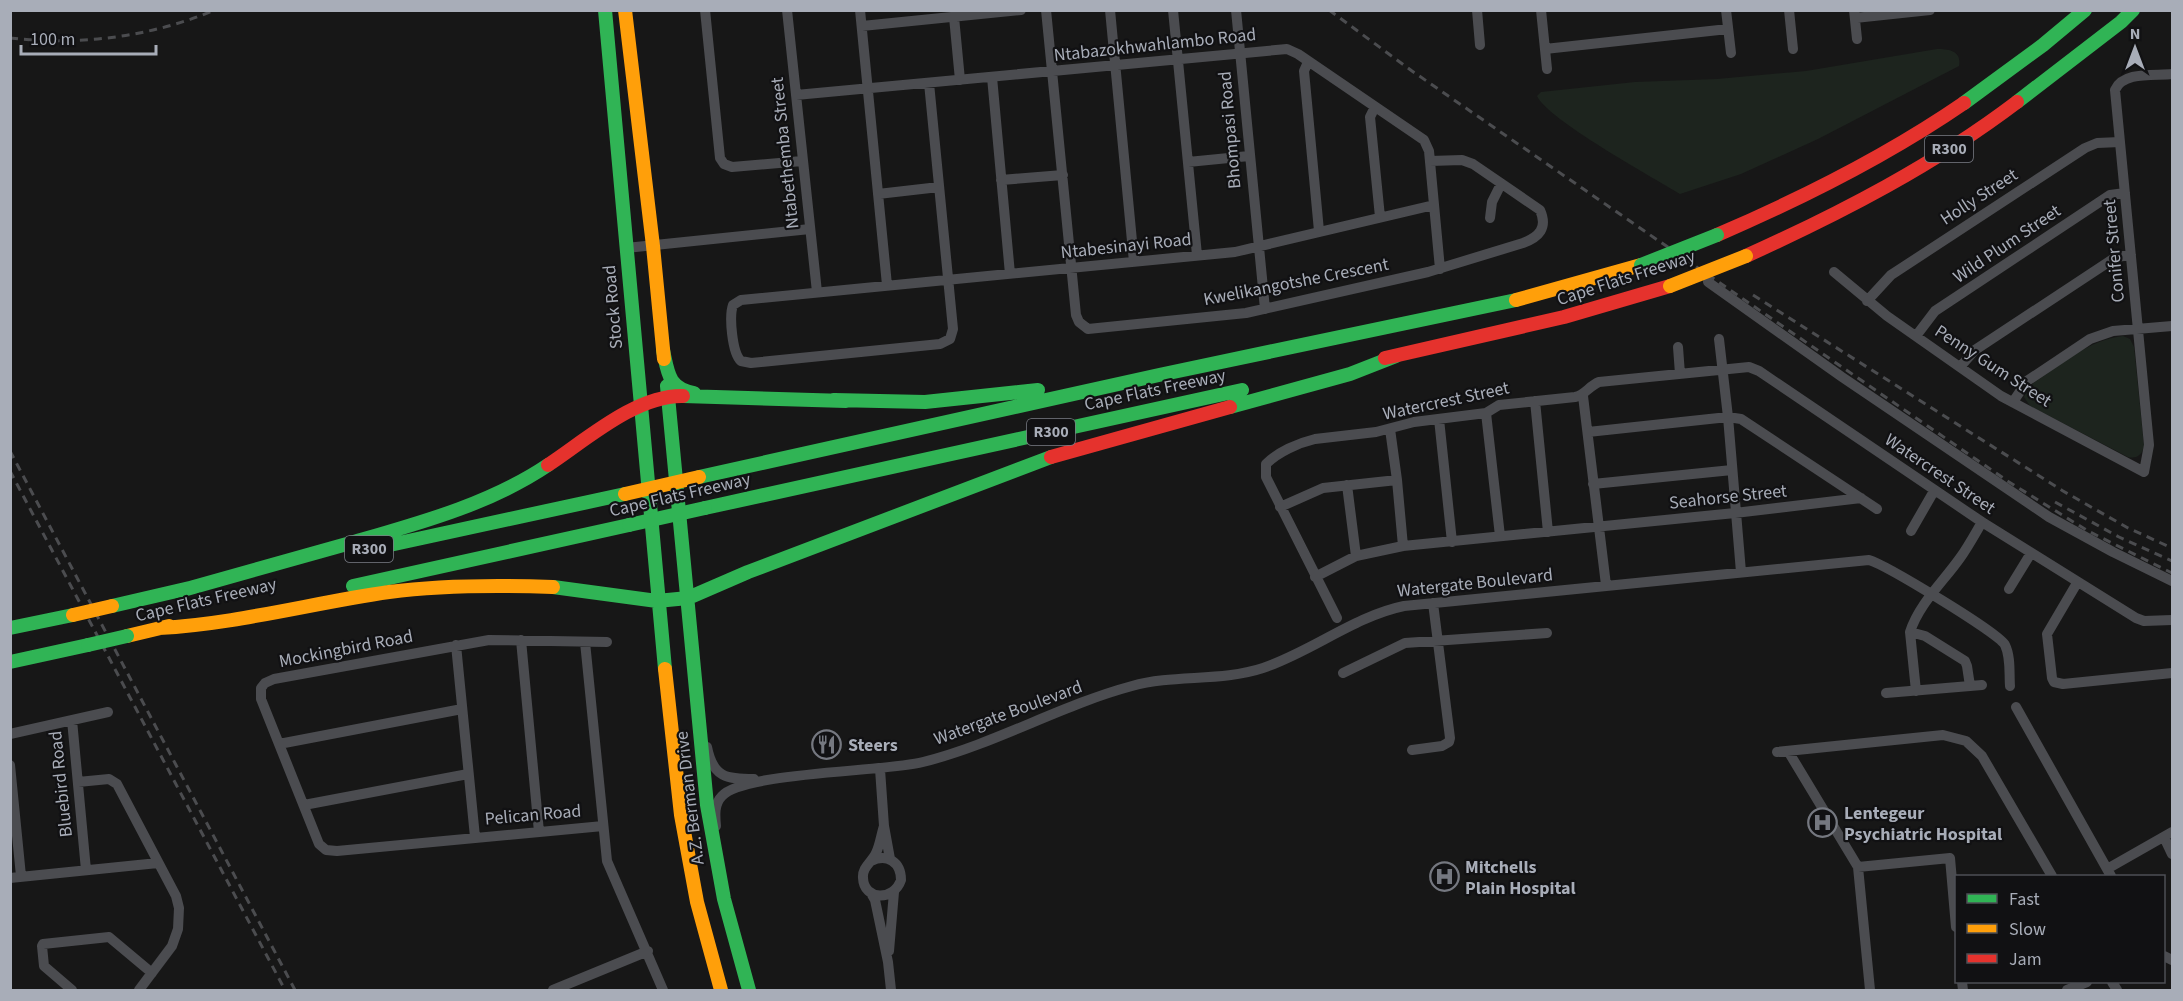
<svg xmlns="http://www.w3.org/2000/svg" width="2183" height="1001" font-family="'Source Sans 3',sans-serif">
<style>
.green{fill:#1d241e}
.lines{fill:none;stroke-linecap:round;stroke-linejoin:round}
.street{stroke:#4b4c50;stroke-width:10}
.fast{stroke:#30b455;stroke-width:14}
.slow{stroke:#ff9f0a;stroke-width:14}
.jam{stroke:#e5322d;stroke-width:14}
.rail{stroke:#4b4c4f;stroke-width:3;stroke-dasharray:8 6;stroke-linecap:butt}
.fast-bridge{stroke:#30b455;stroke-width:14}
.slow-bridge{stroke:#ff9f0a;stroke-width:14}
.labels{text-anchor:middle;dominant-baseline:central;stroke-width:4.5;stroke-linejoin:round;paint-order:stroke}
.shield{fill:#111113;stroke:#7b7e86;stroke-width:1.5}
.shield-label{font-size:16px;font-weight:bold;fill:#a8adb8}
.street-label{font-size:18px;fill:#a8adb8;stroke:#111113}
.poi-label{font-size:18px;font-weight:bold;fill:#a8adb8;stroke:#111113;text-anchor:start}
</style>
<rect width="100%" height="100%" fill="#171717"/>
<!-- green -->
<path class="green" d="M1937 49C1949 49 1962 51 1959 66L1818 139 1741 174 1680 194C1652 177 1547 119 1537 96L1541 92 1635 82 1717 79 1806 71Z
M2123 336 2130 339 2134 347 2144 446C2142 455 2137 459 2128 457L2030 406 2024 397 2029 386C2058 367 2087 340 2123 336Z"/>
<g class="lines">
<!-- street -->
<path class="street" d="M705 10 720 158 724 164 732 167 802 161
M787 10 817 292
M860 10 887 285
M1046 10 1076 315 1079 322 1088 329 1246 313 1428 272 1523 243C1539 237 1548 228 1540 210L1473 164 1462 160 1430 161
M1110 10 1134 262
M1173 10 1197 255
M1236 10 1265 309
M1477 10 1480 45
M1541 10 1547 69
M1726 10 1731 53
M1789 10 1793 49
M1854 10 1857 39
M954 17 960 80
M1855 18 1930 10
M862 26 1021 10
M1545 49 1728 29
M1308 62 1304 71 1319 231
M992 77 1010 274
M929 83 953 329 950 339 940 344 751 363 741 361C732 353 729 316 733 305L741 300 1235 252 1434 205
M796 95 1287 49 1298 54 1424 140 1429 151 1440 269
M1375 107 1370 117 1380 217
M1188 162 1249 156
M1001 180 1063 175
M878 194 939 187
M1490 218 1492 202 1501 184
M626 248 810 229
M1834 272 1887 316 2001 396 2144 472 2149 445 2115 90C2123 71 2155 76 2172 74
M1708 282 1842 377 2049 517 2113 552 2172 581
M1867 301 1891 275 2085 148 2097 143 2120 142
M1916 336 1935 311 2110 195 2125 193
M1719 339 1728 417 1741 572
M1678 347 1680 374
M1960 367 1975 350 2116 257 2131 255
M1583 396 1606 585
M1535 401 1548 532
M2013 402 2027 381 2090 339 2113 331 2172 326
M1486 413 1500 536
M1439 419 1452 542
M1390 429 1397 480 1403 546
M1588 432 1728 417 1741 419 1877 509
M1593 484 1732 470
M1347 485 1356 556
M1280 507 1323 488 1397 480
M1911 531 1934 491
M1315 577 1356 556 1403 546 1735 513 1861 498
M2077 583 2047 634 2052 678 2054 682 2063 684 2172 673
M2009 589 2031 553
M1337 618 1266 477V464C1278 452 1298 443 1315 439L1376 432 1414 422 1486 413 1499 405 1575 397C1585 395 1589 386 1599 382L1749 367 1759 371 1982 522 2136 618 2144 621 2172 620
M1910 632 1925 636 1965 661 1967 666 1970 686
M521 640 539 832
M585 642 607 861 663 990
M456 645 475 837
M1343 673 1405 643 1547 633
M1916 691 1910 632C1919 604 1943 582 1960 558 1968 547 1975 534 1982 522
M1886 693 1982 685
M2016 707 2111 876
M72 720 86 870
M10 734 108 712
M279 744 462 709
M707 747C713 778 727 779 754 779
M1412 750 1442 746 1449 742 1450 738 1433 603
M1788 751 1858 867 1870 990
M1777 752 1943 735 1966 741 1982 756 2052 876
M10 765 21 876
M880 769 884 826 890 859
M78 782 109 779 117 784 176 896 179 908 178 929 172 946 139 990
M304 805 468 774
M603 826 337 851 326 850 319 844 261 699V688L265 683 274 679 489 640 607 642
M716 826C715 815 714 804 722 796 743 772 884 772 923 762 995 744 1061 705 1132 686 1174 674 1221 682 1263 668 1311 652 1355 616 1404 606L1869 560C1886 565 1999 633 2005 645 2011 657 2009 674 2010 686
M2164 837 2172 854
M871 861C887 853 901 862 901 880 894 901 864 901 863 878 862 867 872 862 876 853 880 845 881 835 884 826
M1858 867 1950 858 1956 927
M2107 869 2172 832
M10 878 158 863
M871 893 875 900 888 962 891 990
M889 951 894 892
M2164 956 2172 960
M1962 982 1963 990
M2112 982 2117 990
M72 990 44 966 42 946 43 944 109 937 152 973
M553 990 648 951
M2067 990 2087 982"/>
<!-- fast -->
<path class="fast" d="M605 10 665 669
M2017 102 2121 22 2133 10
M1964 103 2043 45 2085 10
M663 350C668 373 668 388 694 393
M667 386 707 805 724 899 749 990
M683 396 846 401
M834 400 925 402 1038 390
M1230 407 1350 374 1396 356
M699 477 1159 375 1516 300
M705 508 1242 390
M376 548 625 494
M353 586 629 525
M553 587 657 601 688 598 748 572 1051 457
M183 590C240 574 297 558 354 542 420 523 490 504 548 465
M112 606 194 587
M10 628 73 615
M10 662 88 645"/>
<!-- slow -->
<path class="slow" d="M625 10 653 246 664 359
M1516 300 1641 265
M159 628C236 624 312 603 389 592 443 585 498 585 553 587
M127 636 169 626
M665 669 681 815 697 902 721 990"/>
<!-- jam -->
<path class="jam" d="M1717 235C1803 198 1887 156 1964 103
M1746 256C1841 213 1934 165 2017 102
M1385 358 1564 317 1670 286
M1051 457 1230 407
M548 465C586 440 636 395 683 396"/>
<!-- rail -->
<path class="rail" d="M1329 10 1412 71 2009 482 2088 531 2172 573
M10 38C80 46 150 37 215 10
M1753 295 2063 491 2128 528 2172 548
M10 451 295 990
M10 471 285 990
M2055 502 2119 537 2172 561"/>
<!-- fast-bridge -->
<path class="fast-bridge" d="M1641 265 1717 235
M629 525 705 508
M88 645 127 636"/>
<!-- slow-bridge -->
<path class="slow-bridge" d="M1670 286 1746 256
M625 494 699 477
M73 615 112 606"/>
</g>
<!-- icons -->
<defs>
<symbol id="restaurant-ring" viewBox="-11 -11 22 22"><circle r="9.5" fill="#111113" stroke="#757880" stroke-width="1.5"/><path d="M-5-6h1v4h1v-4h1v4h1v-4h1v5L-1.5 .5V6h-2V.5L-5-1ZM5-6V6H3V1.5H1.5Q1.5-4 5-6Z" fill="#757880"/></symbol>
<symbol id="hospital-ring" viewBox="-11 -11 22 22"><circle r="9.5" fill="#111113" stroke="#757880" stroke-width="1.5"/><path d="M-5-5h3v3.5h4V-5h3V5h-3V1.5h-4V5h-3Z" fill="#757880"/></symbol>
</defs>
<g fill-rule="evenodd">
<use href="#restaurant-ring" x="810" y="728" width="33" height="33"/>
<use href="#hospital-ring" x="1806" y="806" width="33" height="33"/>
<use href="#hospital-ring" x="1428" y="860" width="33" height="33"/>
</g>
<g class="labels">
<!-- shield labels -->
<g class="shield">
<rect x="1925" y="136" width="48" height="26" rx="4.5"/>
<rect x="1027" y="419" width="48" height="26" rx="4.5"/>
<rect x="345" y="536" width="48" height="26" rx="4.5"/>
</g>
<g class="shield-label">
<text x="1949" y="149">R300</text>
<text x="1051" y="432">R300</text>
<text x="369" y="549">R300</text>
</g>
<!-- street labels -->
<g class="street-label">
<text transform="translate(1155 45) rotate(-6)">Ntabazokhwahlambo Road</text>
<text transform="translate(1230 130) rotate(-95)">Bhompasi Road</text>
<text transform="translate(785 153) rotate(-96)">Ntabethemba Street</text>
<text transform="translate(1979 197) rotate(-33)">Holly Street</text>
<text transform="translate(2007 244) rotate(-34)">Wild Plum Street</text>
<text transform="translate(1126 246) rotate(-6)">Ntabesinayi Road</text>
<text transform="translate(2114 251) rotate(-95)">Conifer Street</text>
<text transform="translate(1626 278) rotate(-18)">Cape Flats Freeway</text>
<text transform="translate(1296 282) rotate(-11)">Kwelikangotshe Crescent</text>
<text transform="translate(613 307) rotate(-95)">Stock Road</text>
<text transform="translate(1993 366) rotate(33)">Penny Gum Street</text>
<text transform="translate(1155 390) rotate(-12)">Cape Flats Freeway</text>
<text transform="translate(1446 401) rotate(-12)">Watercrest Street</text>
<text transform="translate(1940 474) rotate(34)">Watercrest Street</text>
<text transform="translate(680 495) rotate(-13)">Cape Flats Freeway</text>
<text transform="translate(1728 497) rotate(-6)">Seahorse Street</text>
<text transform="translate(1475 583) rotate(-6)">Watergate Boulevard</text>
<text transform="translate(206 600) rotate(-13)">Cape Flats Freeway</text>
<text transform="translate(346 649) rotate(-11)">Mockingbird Road</text>
<text transform="translate(1008 713) rotate(-20)">Watergate Boulevard</text>
<text transform="translate(61 784) rotate(-96)">Bluebird Road</text>
<text transform="translate(690 798) rotate(-97)">A.Z. Berman Drive</text>
<text transform="translate(533 815) rotate(-5)">Pelican Road</text>
</g>
<!-- poi labels -->
<g class="poi-label">
<text x="848" y="745">Steers</text>
<text x="1844" y="813">Lentegeur<tspan x="1844" dy="21">Psychiatric Hospital</tspan></text>
<text x="1465" y="867">Mitchells<tspan x="1465" dy="21">Plain Hospital</tspan></text>
</g>
</g>
<!-- border -->
<rect width="2183" height="1001" fill="none" stroke="#a8adb8" stroke-width="24"/>
<!-- legend -->
<rect x="1955" y="875" width="210" height="108" fill="#111113" stroke="#4d4f55" stroke-width="1.5"/>
<rect x="1967" y="894" width="30" height="9" fill="#30b455" stroke="#4d4f55" stroke-width="1.5"/>
<text x="2009" y="905" font-size="18" fill="#a8adb8">Fast</text>
<rect x="1967" y="924" width="30" height="9" fill="#ff9f0a" stroke="#4d4f55" stroke-width="1.5"/>
<text x="2009" y="935" font-size="18" fill="#a8adb8">Slow</text>
<rect x="1967" y="954" width="30" height="9" fill="#e5322d" stroke="#4d4f55" stroke-width="1.5"/>
<text x="2009" y="965" font-size="18" fill="#a8adb8">Jam</text>
<!-- north arrow -->
<g transform="translate(2135 48)" stroke="#111113" stroke-width="4.5" paint-order="stroke">
<path d="M0-4.5L10 22L0 15L-10 22Z" fill="#a8adb8"/>
<text y="-9" font-size="16" font-weight="bold" text-anchor="middle" fill="#a8adb8">N</text>
</g>
<!-- scale -->
<path d="M21 45v9h135v-9" fill="none" stroke="#a8adb8" stroke-width="3"/>
<text x="30" y="45" font-size="18" fill="#a8adb8" stroke="#111113" stroke-width="4.5" paint-order="stroke">100 m</text>
</svg>
